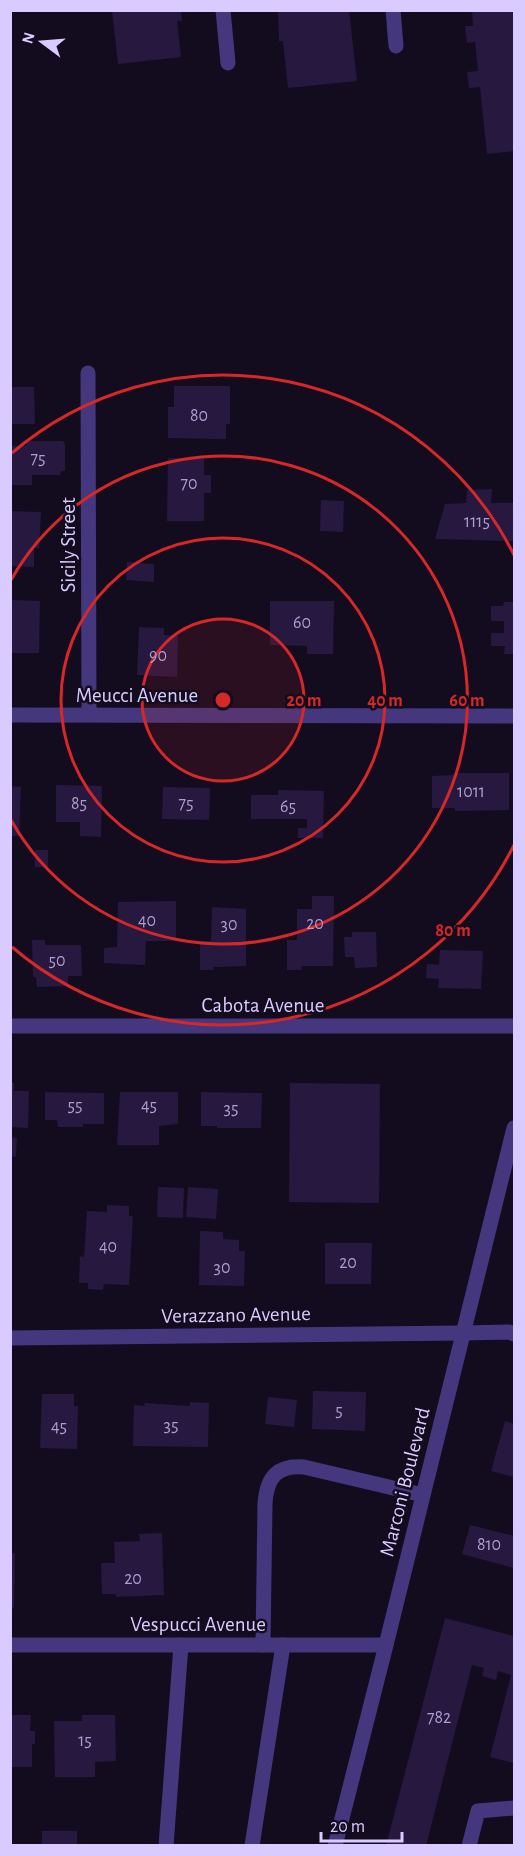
<svg xmlns="http://www.w3.org/2000/svg" width="525" height="1856" font-family="'Alegreya Sans',sans-serif">
<style>
.building{fill:#271840}
.lines{fill:none;stroke-linecap:round;stroke-linejoin:round}
.service{stroke:#45377e;stroke-width:15}
.minor{stroke:#45377e;stroke-width:15}
.tertiary{stroke:#45377e;stroke-width:15}
.ring{fill:none;stroke:#d62828;stroke-width:3}
.labels{text-anchor:middle;dominant-baseline:central;stroke-width:5;stroke-linejoin:round;paint-order:stroke}
.number-label{font-size:18px;fill:#ac9ecf}
.street-label{font-size:21px;fill:#d9caff;stroke:#130c1f}
.centre{fill:#d62828;stroke:#130c1f;stroke-width:3}
.ring-label{font-size:18px;text-anchor:middle;font-weight:bold;fill:#d62828;stroke:#130c1f;stroke-width:5;stroke-linejoin:round;paint-order:stroke}
</style>
<rect width="100%" height="100%" fill="#130c1f"/>
<!-- building -->
<path class="building" d="M112 10H181L182 21H177L181 57 118 64Z
M278 10H349L357 81 288 88 283 41H279Z
M472 10H514V151L487 154 480 87 469 88 467 72 478 71 475 42 467 43 465 26H473Z
M174 386H230V424H226V439L168 438V407H174Z
M10 387H34L35 424H10Z
M27 441H63L65 444V471H61L60 475H32V485H10V446H26Z
M168 458 204 459V475H211V493H204V521H167Z
M492 489 491 503H514V541L435 539 445 504 466 503 467 490Z
M321 500 344 501 343 532 320 531Z
M10 511 41 512 39 548H34V567L10 566Z
M127 562 154 564V582L126 580Z
M10 600 40 601 39 653H12Z
M270 601H334L333 654H307V646L270 645Z
M504 602H514V654H504L505 646H491V633H504V621H491V606H503Z
M139 627 164 628V635L178 636 177 677 137 675Z
M453 773H509V810L455 811V808H432V776L453 775Z
M56 785 102 786 101 837 80 836V822H56Z
M10 786 21 787 19 836H10Z
M163 787 210 788 209 820 162 819Z
M278 790 324 791 323 838H298V828H307V819H251V795H278Z
M35 850H48V867H35Z
M312 896H334L333 966H301L302 970H287V940H297V909H312Z
M176 901V941H146L145 965 104 963V948L117 947 118 902Z
M212 907 246 909V966L213 967 214 970H200V941H211Z
M352 932H376L377 967 355 968 354 957H345L344 937H352Z
M32 940H45V945H81L82 976H68V986L37 987 36 977H33Z
M440 950 483 951 481 989 438 988 439 979 426 978 427 964 439 965Z
M10 1083H14V1091H29L28 1128 10 1127Z
M290 1083 380 1084 379 1203 289 1202Z
M45 1092 104 1093V1124H83V1127H58L57 1120H45Z
M120 1092H178V1124L159 1126V1145H117Z
M201 1092 262 1093 261 1128H217V1126H201Z
M10 1137 17 1138 16 1157 10 1156Z
M158 1187 184 1188 183 1218 157 1217Z
M188 1187 218 1189 216 1219 186 1217Z
M107 1205 129 1206V1216H133L129 1285 104 1284 103 1290 88 1289V1283H79L80 1256 84 1257 87 1211 107 1212Z
M200 1231 223 1232V1239L239 1240V1251H245L244 1286 199 1285Z
M325 1243H372L371 1284H325Z
M313 1391 366 1392 365 1431 312 1429Z
M42 1394H74V1406H78L77 1449 40 1448Z
M268 1397 297 1400 294 1427 265 1424Z
M190 1402 209 1403 208 1447 133 1446 134 1405 145 1406 144 1403 190 1406Z
M505 1421 514 1424V1477L491 1471Z
M470 1525 514 1536V1568L462 1554Z
M162 1533 164 1595 117 1597 115 1594H102L101 1563H115L114 1542 140 1541 139 1534Z
M10 1553H15L14 1608 10 1607Z
M445 1618 514 1636V1763L490 1757 511 1675 498 1671 496 1680 482 1676 484 1668 472 1665 426 1846H386Z
M10 1715H31L30 1731H35V1744H32V1767H10Z
M82 1715H115L116 1761 95 1762V1777H55L54 1721H82Z
M42 1831H77V1846H42Z"/>
<g class="lines">
<!-- service -->
<path class="service" d="M223 10 228 63
M393 10 396 46
M463 1333 509 1332 514 1334
M263 1645 265 1503C267 1477 277 1465 304 1467L423 1495
M166 1846 181 1645
M252 1846 283 1645
M469 1846 478 1811 514 1808"/>
<!-- minor -->
<path class="minor" d="M88 373 89 715
M10 715 514 716
M10 1026H514
M10 1338 463 1333
M10 1645H386"/>
<!-- tertiary -->
<path class="tertiary" d="M335 1846 386 1645 514 1128"/>
</g>
<!-- distance rings -->
<circle cx="223" cy="700" r="81" fill="#d62828" fill-opacity=".12"/>
<g class="ring">
<circle cx="223" cy="700" r="81"/>
<circle cx="223" cy="700" r="162"/>
<path d="M11 580A244 244 0 1 1 11 820"/>
<path d="M514 845A325 325 0 0 1 12 947M12 453A325 325 0 0 1 514 555"/>
</g>
<g class="labels">
<!-- number labels -->
<g class="number-label">
<text x="199" y="416">80</text>
<text x="38" y="459">75</text>
<text x="189" y="484">70</text>
<text x="477" y="522">1115</text>
<text x="302" y="623">60</text>
<text x="158" y="656">90</text>
<text x="471" y="792">1011</text>
<text x="79" y="804">85</text>
<text x="186" y="804">75</text>
<text x="288" y="807">65</text>
<text x="147" y="921">40</text>
<text x="315" y="924">20</text>
<text x="229" y="925">30</text>
<text x="57" y="961">50</text>
<text x="75" y="1106">55</text>
<text x="149" y="1106">45</text>
<text x="231" y="1109">35</text>
<text x="108" y="1247">40</text>
<text x="348" y="1263">20</text>
<text x="222" y="1268">30</text>
<text x="339" y="1411">5</text>
<text x="171" y="1426">35</text>
<text x="59" y="1427">45</text>
<text x="489" y="1545">810</text>
<text x="133" y="1579">20</text>
<text x="439" y="1718">782</text>
<text x="85" y="1741">15</text>
</g>
<!-- street labels -->
<g class="street-label">
<text transform="translate(68 545) rotate(-90)">Sicily Street</text>
<text x="137" y="695">Meucci Avenue</text>
<text x="263" y="1005">Cabota Avenue</text>
<text transform="translate(236 1315) rotate(-1)">Verazzano Avenue</text>
<text transform="translate(405 1482) rotate(-76)">Marconi Boulevard</text>
<text x="198" y="1624">Vespucci Avenue</text>
</g>
</g>
<circle cx="223" cy="700" r="9" class="centre"/>
<g class="ring-label">
<text x="304" y="706">20 m</text>
<text x="385" y="706">40 m</text>
<text x="467" y="706">60 m</text>
<text x="453" y="936">80 m</text>
</g>
<!-- border -->
<rect width="525" height="1856" fill="none" stroke="#d9caff" stroke-width="24"/>
<!-- north arrow -->
<g transform="translate(42 42) rotate(286)" stroke="#130c1f" stroke-width="4.5" paint-order="stroke">
<path d="M0-4.5L10 22L0 15L-10 22Z" fill="#d9caff"/>
<text y="-9" font-size="16" font-weight="bold" text-anchor="middle" fill="#d9caff">N</text>
</g>
<!-- scale -->
<path d="M321 1832v9h81v-9" fill="none" stroke="#d9caff" stroke-width="3"/>
<text x="330" y="1832" font-size="18" fill="#d9caff" stroke="#130c1f" stroke-width="4.5" paint-order="stroke">20 m</text>
</svg>
